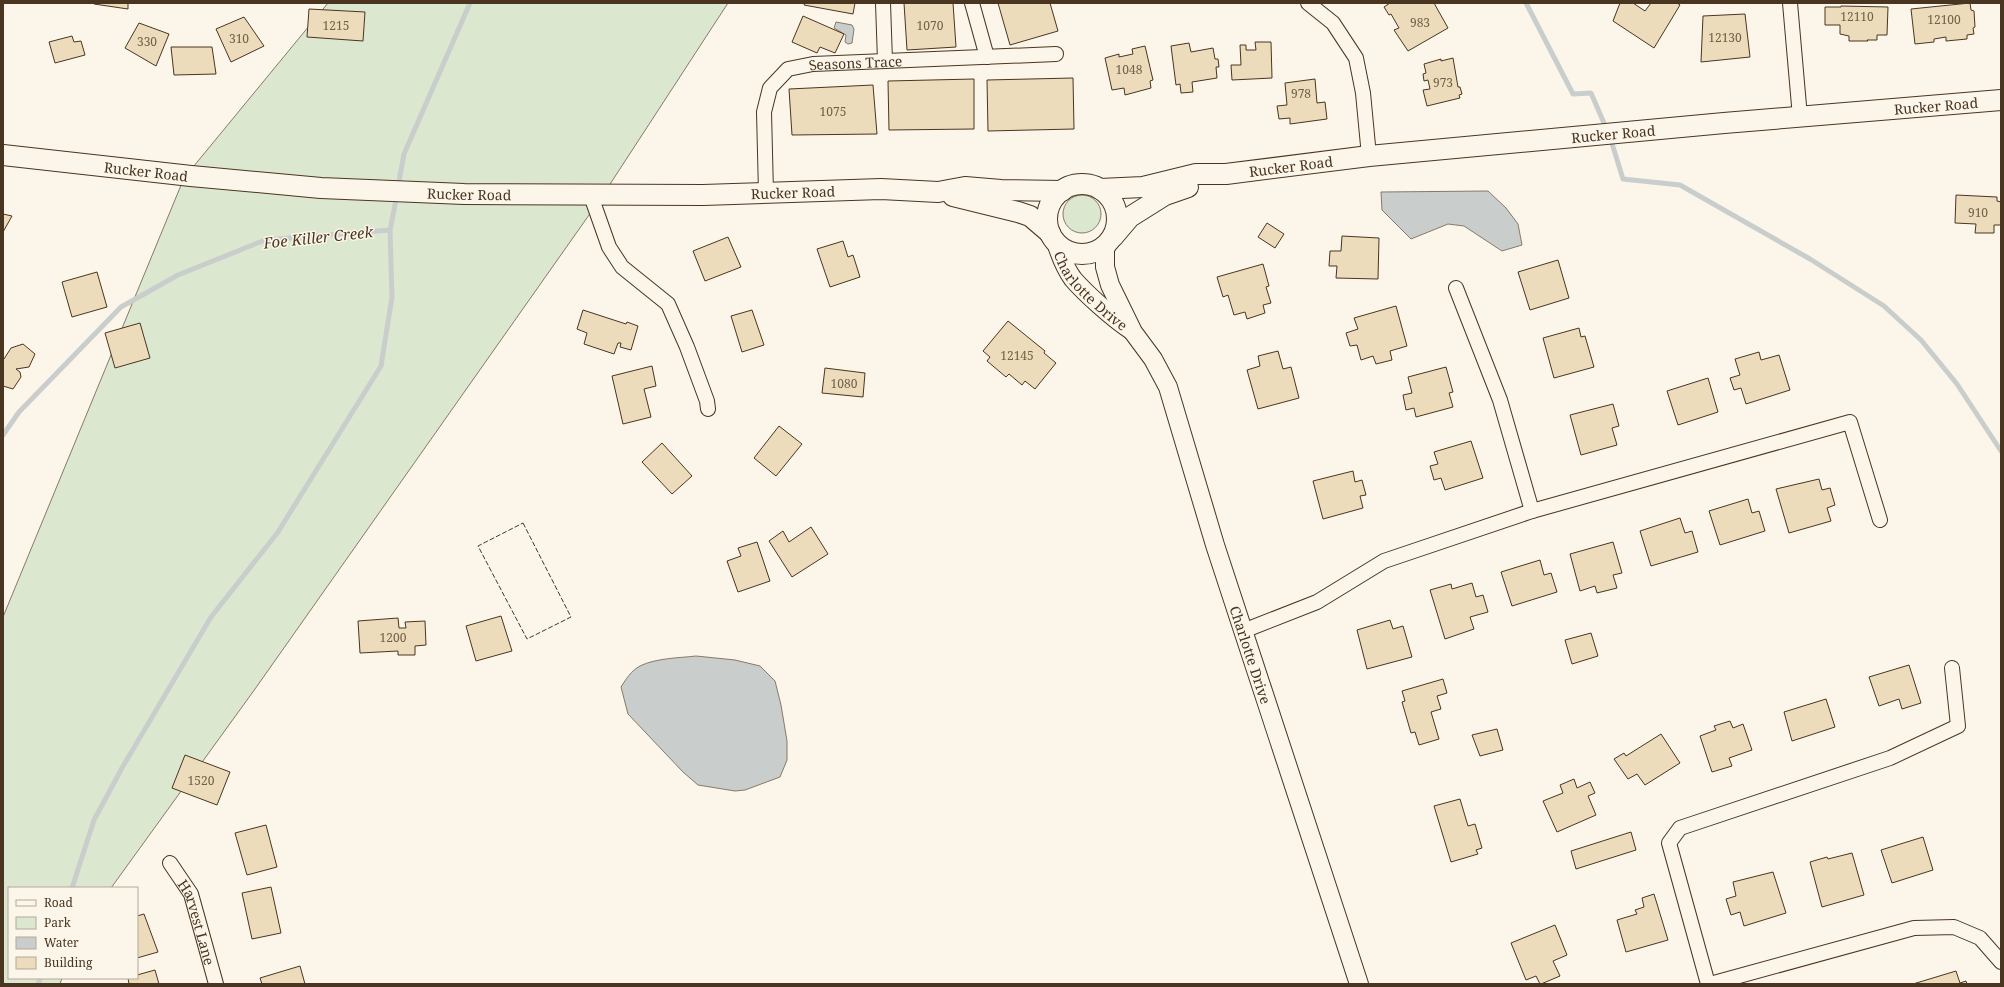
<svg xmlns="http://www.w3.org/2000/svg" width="2004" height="987" font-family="'Noto Serif',serif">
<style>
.green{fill:#dce7d0;stroke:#887966}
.water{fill:#c9cecd;stroke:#887966}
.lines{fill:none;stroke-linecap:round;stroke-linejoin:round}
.stream{stroke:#c9cecd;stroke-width:5}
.building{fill:#ecdcbc;stroke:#4a3520}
.minor-casing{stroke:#4a3520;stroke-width:16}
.tertiary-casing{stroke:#4a3520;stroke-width:20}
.secondary-casing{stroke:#4a3520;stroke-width:22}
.minor{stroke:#fbf6e9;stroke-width:14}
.tertiary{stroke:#fbf6e9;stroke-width:18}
.secondary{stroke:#fbf6e9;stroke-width:20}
.fence{stroke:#4a3520;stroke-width:1;stroke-dasharray:5 2;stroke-linecap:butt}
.labels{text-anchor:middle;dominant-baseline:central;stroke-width:3;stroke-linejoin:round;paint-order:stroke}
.number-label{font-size:12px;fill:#725f47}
.street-label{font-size:14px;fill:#4a3520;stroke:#fbf6e9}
.water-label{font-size:15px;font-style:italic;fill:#4a3520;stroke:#fbf6e9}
</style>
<rect width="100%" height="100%" fill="#fbf6e9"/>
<!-- green -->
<path class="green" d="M328 3H728L601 198 255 689 111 888H9V978H62L60 984H3V617L184 178Z
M1063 214a19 19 0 1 1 38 0a19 19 0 1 1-38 0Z"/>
<!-- water -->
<path class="water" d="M836 22 852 25 854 29 852 43 848 44 845 42 846 35 834 28Z
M1488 191 1506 208 1518 224 1522 245 1502 251 1464 226 1448 224 1411 239 1382 210 1381 192Z
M696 656 735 660 760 666 775 681 781 705 787 741V760L780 777 745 790 735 791 698 785 683 772 628 714 621 687C626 679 631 671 640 666 656 658 679 658 696 656Z"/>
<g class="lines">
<!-- stream -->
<path class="stream" d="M1526 3 1573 94 1591 93 1607 130
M1610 137 1623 179 1680 185 1810 259 1884 306 1921 340 1957 384 2001 451
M398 187 404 154 470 3
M3 435 19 412 121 307 178 275 265 240 390 230 397 195
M72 888 94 820 122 768 211 617 278 532 381 366 392 297 390 230
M38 984 40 978"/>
</g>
<!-- building -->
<path class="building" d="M94 3H128V9L94 4Z
M805 3H855L853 14 804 5Z
M904 3H953L956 47 907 50Z
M998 3H1050L1058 31 1010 45Z
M1390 3H1434L1448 28 1408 51 1394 30 1399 28 1391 14 1389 15 1384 7Z
M1620 3H1633L1645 11 1651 3H1677L1680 5 1654 48 1613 21Z
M1970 3 1971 10 1974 11 1975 27 1973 28 1974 34 1967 35V39L1946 41V37L1934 39V42L1915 44 1911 9Z
M1841 6 1888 7 1887 35H1877V40H1867L1868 41H1849V36L1840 34V25H1825V7H1841Z
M309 9 365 12 363 41 307 37Z
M1745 14 1750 57 1701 62 1703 16Z
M803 16 844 34 835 53 820 47 817 53 792 42Z
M244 17 264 46 231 62 216 29Z
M139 23 169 34 156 66 125 48Z
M72 36 74 42 81 41 85 55 55 63 49 42Z
M1255 42H1271L1272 78 1232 80 1231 65H1241L1240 45H1246V50H1256Z
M1189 43 1191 52 1213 48 1215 59H1218L1219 67H1216L1217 78 1192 82 1193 92 1181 93 1180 84 1176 85 1171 46Z
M1145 46 1153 80 1150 81 1151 88 1125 95 1124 88 1112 90 1105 58 1119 54V57L1133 54 1132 49Z
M171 47H212L216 74 174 75Z
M1453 58 1458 87H1460L1462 94 1459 95 1460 98 1427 106 1423 90 1430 89 1428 80 1424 81 1423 74 1426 73 1424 64 1441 59V61Z
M1073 78 1074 129 988 131 987 80Z
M974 79V129L889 130 888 81Z
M1315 79 1317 103 1325 102 1327 119 1290 124V118L1279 119 1277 106 1287 105 1285 83Z
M873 85 877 134 792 135 789 89Z
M1956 195 1997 197V201L2001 202V225H1994V233H1975L1976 224 1955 223Z
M3 214 12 216 3 232Z
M1267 223 1284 234 1275 248 1258 237Z
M1342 236 1379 238 1378 279 1336 278 1337 266H1329L1330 251H1341Z
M728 237 741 267 705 281 693 251Z
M843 241 848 257 853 255 860 277 830 287 817 249Z
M1558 260 1569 298 1530 310 1518 272Z
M1263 264 1269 286 1266 287 1271 303 1263 305 1265 313 1247 319 1245 312 1234 315 1228 295 1223 297 1217 277Z
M97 272 107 307 72 317 62 282Z
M1396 306 1407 346 1390 351 1392 360 1376 364 1373 356 1361 360 1357 345 1350 346 1346 333 1358 329 1354 318Z
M583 310 626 324 627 322 638 326 631 350 620 347 621 343H618L614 354 584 344 587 333 577 329Z
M752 310 764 345 742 352 731 316Z
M1008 321 1045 351 1044 353 1056 363 1035 389 1025 381 1022 385 1009 374 1006 377 987 361 990 357 983 351Z
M140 323 150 358 115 368 105 333Z
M1579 328 1581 337 1585 336 1594 367 1554 378 1543 338Z
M23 344 35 354 29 367 16 369 20 372 21 377 13 389 3 386V358L4 359 11 348Z
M1278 351 1283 369 1291 367 1299 398 1258 409 1247 370 1260 366 1258 356Z
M1759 352 1761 360 1779 355 1790 390 1746 404 1741 388 1734 390 1730 378 1740 375 1735 359Z
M652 366 656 386 644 389 651 417 623 424 612 376Z
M1446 367 1453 392 1449 393 1453 407 1416 417 1414 408 1406 410 1403 395 1412 393 1408 377Z
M825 368 865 373 863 397 822 393Z
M1708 378 1718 412 1678 425 1667 391Z
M1613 404 1619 426 1612 428 1617 445 1581 455 1570 415Z
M779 426 802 444 776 476 754 458Z
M1471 441 1483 478 1445 490 1441 478 1434 480 1430 466 1438 464 1434 452Z
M662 443 692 476 672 494 642 462Z
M1353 471 1355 482 1362 480 1366 495 1360 496 1363 508 1323 519 1313 481Z
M1819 479 1822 490 1830 488 1835 505 1827 508 1831 521 1789 533 1776 489Z
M1748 499 1752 513 1759 511 1765 531 1720 545 1709 511Z
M1680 518 1685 533 1692 531 1698 552 1651 566 1640 531Z
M811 527 828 554 792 577 769 541 783 531 789 542Z
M757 542 770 581 738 592 727 561 741 556 738 548Z
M1613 542 1622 573 1613 575 1617 588 1597 593 1595 586 1580 591 1570 554Z
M1540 560 1544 575 1551 573 1557 592 1512 606 1501 572Z
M1472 583 1476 597 1483 595 1488 612 1470 617 1474 629 1445 639 1430 590 1451 584 1452 589Z
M501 616 512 651 476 661 466 626Z
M398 618 399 628H406L405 622 425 621 426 645 415 646V655H398V651L360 653 358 621Z
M1390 620 1393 629 1403 626 1412 657 1367 669 1357 630Z
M1591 633 1598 656 1572 664 1565 640Z
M1909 665 1921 703 1902 709 1899 699 1879 706 1869 677Z
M1443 679 1447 693 1437 696 1441 709 1431 712 1439 739 1419 745 1415 732 1411 733 1402 702 1405 701 1402 691Z
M1826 699 1835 727 1792 741 1784 712Z
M1730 721 1733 728 1743 724 1752 750 1729 758 1732 766 1712 772 1700 736 1716 730 1714 726Z
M1497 729 1503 750 1480 756 1472 735Z
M1661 734 1680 763 1645 785 1637 774 1628 779 1614 759 1624 753 1626 756Z
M185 755 230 772 217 805 172 788Z
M1574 779 1577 788 1590 782 1595 793 1588 796 1596 815 1557 832 1543 801 1563 793 1560 785Z
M1460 799 1468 826 1475 824 1482 848 1476 850 1478 854 1451 862 1434 806Z
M266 825 277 867 247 875 235 833Z
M1631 832 1636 850 1576 869 1571 851Z
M1923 837 1933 870 1892 883 1881 850Z
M1852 853 1864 895 1822 907 1810 862 1827 857 1828 859Z
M1773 872 1786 913 1744 926 1740 912 1731 915 1726 899 1736 896 1733 882Z
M271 887 281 933 252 939 242 893Z
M1654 894 1668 940 1626 952 1617 920 1637 914 1635 910 1644 907 1642 898Z
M144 914 158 952 137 958V916Z
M1555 925 1567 955 1553 961 1560 976 1541 984H1540L1536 976 1526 980 1511 943Z
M300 966 305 984H262L260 978Z
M155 970 159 984H129L128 978H137V975Z
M1956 971 1960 983 1966 981 1967 984H1913Z"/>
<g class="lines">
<defs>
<g id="minor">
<path d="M883 3 885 61"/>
<path d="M972 3 987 57"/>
<path d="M1308 3 1333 23 1356 58 1363 93 1369 156"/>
<path d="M1790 3 1800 117"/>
<path id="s1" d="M766 193 764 112 770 88 788 69 813 64 1056 54"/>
<path d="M591 196 609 247 622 267 668 304 687 347 707 401 708 409"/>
<path d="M1456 288 1500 400 1532 511"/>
<path d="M1243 631 1317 602 1384 561 1532 511 1850 422 1880 520"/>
<path id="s2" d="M170 863 191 894 216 984"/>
<path d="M1708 984 1669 843 1680 828 1890 758 1958 726 1952 668"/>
<path d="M1710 984 1914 928 1954 927 1980 938 2001 962"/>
</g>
<g id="tertiary">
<path id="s3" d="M1056 242C1060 255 1065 268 1073 279 1086 294 1114 319 1131 330"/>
<path id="s4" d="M1107 244 1105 250V267L1110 285 1133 332 1153 359 1168 387 1215 545 1359 984"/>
</g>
<g id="secondary">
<path id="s5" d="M3 155 191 176 321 188 464 194 703 195 881 189 938 192 965 187 1001 190 1062 191"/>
<circle cx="1082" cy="219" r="35"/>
<path id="s6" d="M1100 189 1143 187 1196 174H1226L1369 156 1724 123 2001 100"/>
<path d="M953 196 1018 212 1030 216 1050 233"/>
<path d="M1113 237 1130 217 1165 195 1188 187"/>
</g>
</defs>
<!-- minor casing -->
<use href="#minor" class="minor-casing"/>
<!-- tertiary casing -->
<use href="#tertiary" class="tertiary-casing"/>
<!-- secondary casing -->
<use href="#secondary" class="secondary-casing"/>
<!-- minor -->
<use href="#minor" class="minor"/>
<!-- tertiary -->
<use href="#tertiary" class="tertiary"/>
<!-- secondary -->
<use href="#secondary" class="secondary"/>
<!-- fence -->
<path class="fence" d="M523 523 571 617 527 639 478 546Z"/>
</g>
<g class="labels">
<!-- number labels -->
<g class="number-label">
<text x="1857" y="16">12110</text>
<text x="1944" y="19">12100</text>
<text x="1420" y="22">983</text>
<text x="336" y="25">1215</text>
<text x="930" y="25">1070</text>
<text x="1725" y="37">12130</text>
<text x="239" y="38">310</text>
<text x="147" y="41">330</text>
<text x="1129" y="69">1048</text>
<text x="1443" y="82">973</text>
<text x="1301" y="93">978</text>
<text x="833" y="111">1075</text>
<text x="1978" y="212">910</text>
<text x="1017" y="355">12145</text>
<text x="844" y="383">1080</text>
<text x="393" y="637">1200</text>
<text x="201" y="780">1520</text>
</g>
<!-- street labels -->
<g class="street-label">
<text stroke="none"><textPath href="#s1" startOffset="200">Seasons Trace</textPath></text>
<text stroke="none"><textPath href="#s6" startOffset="841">Rucker Road</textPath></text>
<text stroke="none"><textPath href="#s6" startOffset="517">Rucker Road</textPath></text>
<text stroke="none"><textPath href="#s6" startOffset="193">Rucker Road</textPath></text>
<text stroke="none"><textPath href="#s5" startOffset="144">Rucker Road</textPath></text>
<text stroke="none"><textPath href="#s5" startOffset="792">Rucker Road</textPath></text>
<text stroke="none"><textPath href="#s5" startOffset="468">Rucker Road</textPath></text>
<text stroke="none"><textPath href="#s3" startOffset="61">Charlotte Drive</textPath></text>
<text stroke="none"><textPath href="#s4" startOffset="440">Charlotte Drive</textPath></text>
<text stroke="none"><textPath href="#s2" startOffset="66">Harvest Lane</textPath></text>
</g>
<!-- water labels -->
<g class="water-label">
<text transform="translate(318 237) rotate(-6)">Foe Killer Creek</text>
</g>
</g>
<!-- border -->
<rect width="2004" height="987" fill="none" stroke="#4a3520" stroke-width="8"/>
<!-- legend -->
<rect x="8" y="887" width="130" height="92" fill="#fbf6e9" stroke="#b4a999"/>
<rect x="16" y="900" width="20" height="6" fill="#fbf6e9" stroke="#b4a999"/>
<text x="44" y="907" font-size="12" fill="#4a3520">Road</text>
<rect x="16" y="917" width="20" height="12" fill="#dce7d0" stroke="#b4a999"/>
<text x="44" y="927" font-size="12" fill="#4a3520">Park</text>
<rect x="16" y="937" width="20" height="12" fill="#c9cecd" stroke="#b4a999"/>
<text x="44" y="947" font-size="12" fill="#4a3520">Water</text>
<rect x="16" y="957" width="20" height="12" fill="#ecdcbc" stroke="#b4a999"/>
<text x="44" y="967" font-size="12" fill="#4a3520">Building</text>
</svg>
